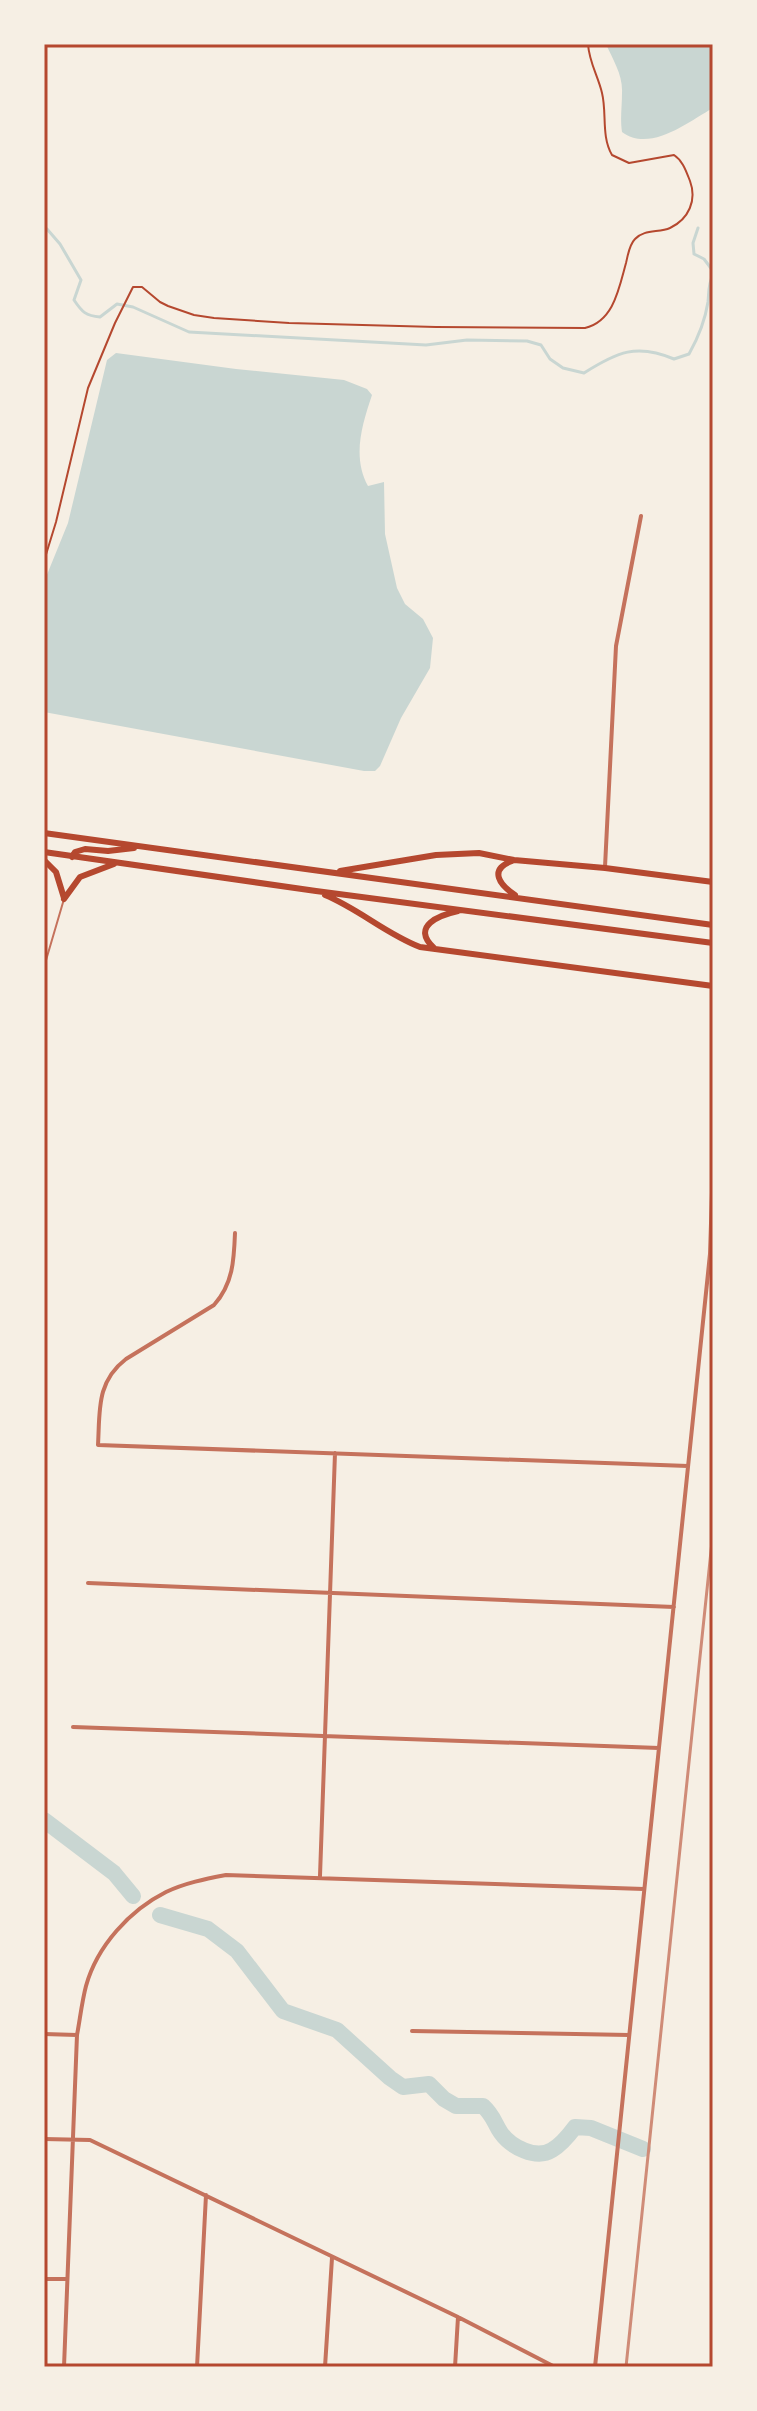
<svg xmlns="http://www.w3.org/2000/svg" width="757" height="2411" font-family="Signika,sans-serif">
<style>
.water{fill:#c9d6d2}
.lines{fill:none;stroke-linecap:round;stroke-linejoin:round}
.stream{stroke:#c9d6d2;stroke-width:3}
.river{stroke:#c9d6d2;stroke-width:16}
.path{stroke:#b5482f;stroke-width:2}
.service{stroke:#c5725c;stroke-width:2}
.minor{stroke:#c5725c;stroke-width:4}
.primary{stroke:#b5482f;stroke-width:6}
.rail{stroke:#cf8b77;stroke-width:3}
.neatline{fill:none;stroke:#b5482f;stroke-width:3}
</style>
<rect width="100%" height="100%" fill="#f6efe4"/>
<!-- water -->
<path class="water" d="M606 44H713V108C688 122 650 153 622 132 620 118 622 107 622 93 623 75 613 60 606 44Z
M116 353 236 369 344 380 367 389 372 395C362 425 352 457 368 486L384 482 385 534 397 588 405 604 423 619 433 638 430 668 401 718 380 766 375 771H364L44 712V582L68 523 107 360Z"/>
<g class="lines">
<!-- stream -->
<path class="stream" d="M44 228 47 229 60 244 81 280 74 300C82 312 86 316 100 317L117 304 133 307 189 332 426 345 467 340 527 341 541 345 550 359 563 368 584 373C617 352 637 343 674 359L689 354C698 338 705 321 708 302 709 293 708 284 713 275
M698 228 693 243 694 254 704 259 713 271"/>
<!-- river -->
<path class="river" d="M44 1820 114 1873 133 1896
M160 1915 208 1929 237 1951 283 2011 337 2030 390 2078 403 2087 429 2084 444 2099 456 2106H483C494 2116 494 2123 501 2133 511 2147 536 2160 552 2150 561 2145 569 2135 575 2127L591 2128 643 2149"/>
<!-- path -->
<path class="path" d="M44 561 56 522 88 388 115 323 133 287H142L160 302 168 306 194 315 214 318 289 323 436 327 585 328C614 321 619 288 626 263 628 255 629 245 635 239 644 229 659 233 670 228 689 219 697 200 690 181 686 171 683 161 674 155L629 163 612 155C601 136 607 113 602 93 598 76 589 62 588 44"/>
<!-- service -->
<path class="service" d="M44 967 64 899"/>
<!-- minor -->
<path class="minor" d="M605 867 616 646 641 516
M235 1233C234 1260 233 1284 214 1305L126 1359C96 1382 100 1411 98 1445L688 1466
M88 1583 674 1607
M73 1727 659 1748
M320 1876 335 1453
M412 2031 629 2035
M44 2034 77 2035
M44 2139 90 2140 458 2317 555 2367
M44 2279H67
M64 2367 77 2035C80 2019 82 2001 86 1986 97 1946 130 1910 166 1892 185 1883 205 1879 226 1875L644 1889
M197 2367 206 2195
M325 2367 332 2258
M455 2367 458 2317
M595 2367 710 1254 713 1162"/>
<!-- primary -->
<path class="primary" d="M44 833 713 925
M44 852 316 891 713 943
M72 857 75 852 85 849 108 851 134 848
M44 860 56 872 64 898
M512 861C488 870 500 885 515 895
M340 871 436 855 479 853 514 860 605 868 713 882
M325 895C359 909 386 934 420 947L713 986
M64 899 80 877 114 864
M434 948C410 926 440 915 458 911"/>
<!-- rail -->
<path class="rail" d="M626 2367 713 1532"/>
</g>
<!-- border -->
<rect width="757" height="2411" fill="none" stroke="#f6efe4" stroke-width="92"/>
<rect x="46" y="46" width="665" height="2319" class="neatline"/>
</svg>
